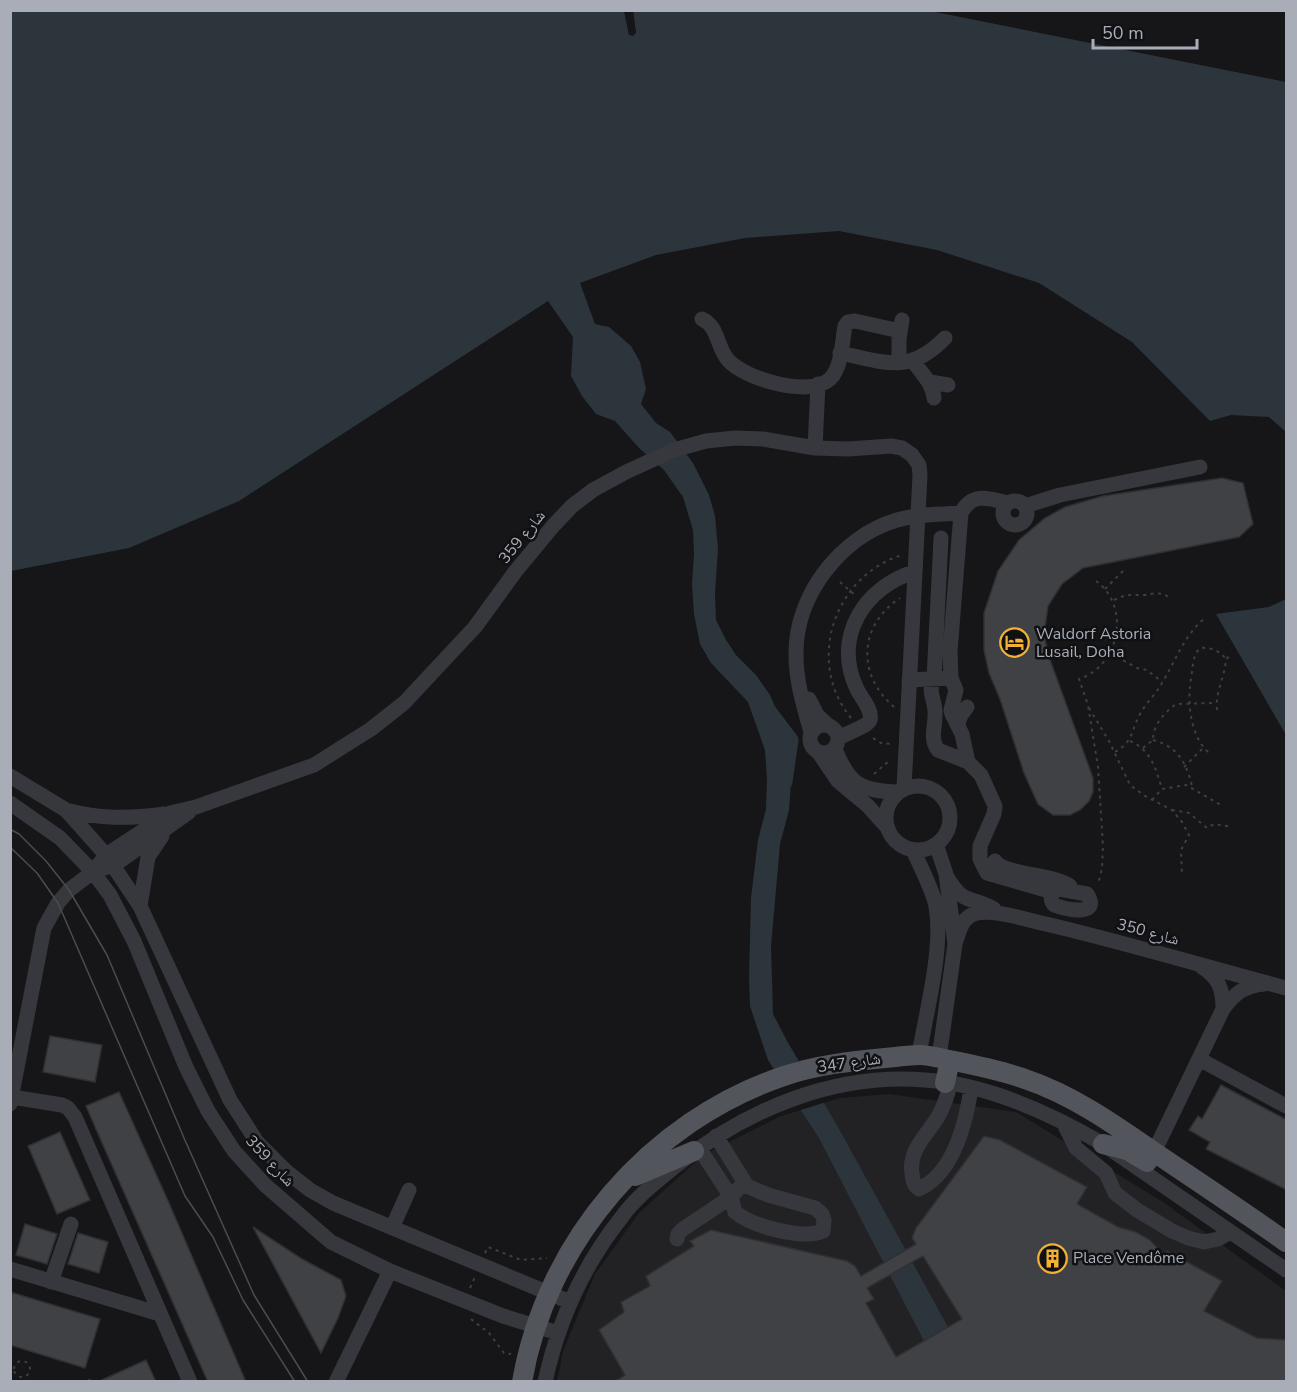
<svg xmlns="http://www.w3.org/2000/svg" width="1297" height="1392" font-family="'Nunito Sans','Noto Naskh Arabic',sans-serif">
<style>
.built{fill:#222225}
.water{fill:#2c353c}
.pier{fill:#161618}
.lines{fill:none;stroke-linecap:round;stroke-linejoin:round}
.canal{stroke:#2c353c;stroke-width:15}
.building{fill:#404145;stroke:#303034;stroke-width:1.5;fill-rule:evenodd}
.path{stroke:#3d3f44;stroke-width:2;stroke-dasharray:3 4.5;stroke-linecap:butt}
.minor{stroke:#37383d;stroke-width:15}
.major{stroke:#53555c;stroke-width:20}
.tram{stroke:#4a4c52;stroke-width:1.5}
.labels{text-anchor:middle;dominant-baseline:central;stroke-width:5;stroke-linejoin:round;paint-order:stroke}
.street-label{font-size:16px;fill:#a8adb8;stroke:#111113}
.poi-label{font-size:16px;fill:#a8adb8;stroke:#111113;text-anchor:start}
</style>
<rect width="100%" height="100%" fill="#161618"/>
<!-- built -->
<path class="built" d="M889 1094 1016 1112 1163 1202 1286 1291V1381L557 1382 563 1351 595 1274 639 1213 703 1155 781 1116 840 1098Z"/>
<!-- water -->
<path class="water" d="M624 10 629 34 636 33 633 11H930L1286 82V432L1269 417 1231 415 1210 421 1132 342 1039 283 937 250 839 231 745 238 656 255 580 283 595 324 609 327 631 346 640 362 646 389 641 404 656 423 670 432 693 463 709 495 715 516 718 549 715 593 716 620 726 640 736 655 756 675 770 695 779 716 791 782 789 810 780 844 771 946 773 1014 787 1041 838 1127 948 1327 924 1341 819 1138 768 1060 750 1006 749 978 751 898 758 840 766 809 767 780 765 750 748 702 711 663 700 644 694 614 692 584 694 554 693 530 683 497 664 470 639 448 615 421 596 414 582 396 571 376 573 337 548 301 239 501 129 548 11 571 10 11Z
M1286 599V735L1216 614 1269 607Z"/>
<!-- pier -->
<path class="pier" d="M627 10 632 33 630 10 633 11 636 33 633 36 629 35 624 11Z
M801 1060 826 1102 798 1111 773 1070Z"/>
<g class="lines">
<!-- canal -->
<path class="canal" d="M769 711 791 740 785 782"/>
</g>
<!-- building -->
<path class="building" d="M1222 478 1243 483 1253 524 1239 537 1083 568 1062 584 1048 606 1044 635 1049 657 1093 778V792L1089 801 1080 810 1070 815H1053L1038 804 1024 773 1000 699 989 673 984 650V613L998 571 1019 540 1045 518 1065 507 1103 496Z
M50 1036 102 1045 95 1082 43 1072Z
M1221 1085 1287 1120V1190L1206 1149 1210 1142 1189 1130 1198 1116 1202 1119Z
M119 1092 169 1203 246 1382H208L99 1136 86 1106Z
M60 1132 90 1200 57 1214 28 1146Z
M984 1136 1000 1140 1087 1187 1077 1204 1118 1227 1136 1232 1150 1240 1164 1255 1167 1251 1222 1281 1204 1311 1257 1338 1287 1340V1382H614L625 1375 599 1330 624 1312 621 1302 650 1286 646 1276 694 1246 690 1241 711 1230 847 1261 855 1266 861 1276 916 1244 912 1238 916 1228ZM923 1256 962 1319 896 1357 866 1303 874 1299 867 1288Z
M25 1224 57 1234 47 1264 16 1255Z
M253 1227 302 1259 341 1280 346 1296 338 1318 321 1353Z
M78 1233 108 1242 99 1273 68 1264Z
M10 1292 100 1319 85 1368 10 1345Z
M146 1360 156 1382H100L102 1380Z"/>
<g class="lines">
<!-- path -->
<path class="path" d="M1096 581C1131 606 1120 666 1079 679L1088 705 1098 767 1103 846 1102 868 1098 885
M840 582 856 596
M1105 589 1124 570
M1114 600C1125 594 1132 595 1144 595 1154 594 1159 591 1169 597
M1110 653 1137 668 1147 670 1162 682
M894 707C857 675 858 626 900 598
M1089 708 1109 741 1130 785 1145 796 1172 810 1182 822 1189 835 1181 850 1182 875
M1217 710C1215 692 1225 677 1226 659L1230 656
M851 718C805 662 834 576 902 555
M873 738 881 743 893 744
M1153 740C1178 747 1186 762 1192 786
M1130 741C1151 750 1156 769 1162 789
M1143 748 1153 740C1153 725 1164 713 1176 704L1216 703
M1115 752C1133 742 1131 731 1140 714 1146 703 1156 694 1162 683 1176 660 1184 635 1206 617
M1208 752C1190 735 1187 702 1191 679 1193 668 1192 656 1200 648 1211 647 1220 651 1226 659
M1184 767 1203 748
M874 774 890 760
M1152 800 1162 789 1186 785 1221 805
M1172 810 1189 813 1207 828 1214 824 1232 827
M485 1253 488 1247 521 1260 547 1258
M470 1288 475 1277
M471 1319 489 1333 504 1353 511 1354
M14 1369a8 8 0 1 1 16 0a8 8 0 1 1-16 0Z
M89 1382 90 1378"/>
<!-- minor -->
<path class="minor" d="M702 319C719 327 716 346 728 360 745 379 809 398 830 379 842 367 842 342 845 326L848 322 855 321 900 331
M840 353C885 362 909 375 945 338
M913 361C922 374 932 382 934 398
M899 362V339L902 320
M930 382 948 385
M815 448 818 384
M1003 513a12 12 0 1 1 24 0a12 12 0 1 1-24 0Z
M1025 506 1060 495 1200 467
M941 538 934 679C927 692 935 699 935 712 936 726 929 738 938 750L968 762
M951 678 950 652 961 513C972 492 988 498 1008 503
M909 680 951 678 956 690 951 710 952 714 962 734 968 762 981 775 995 806 994 814 980 846V859L987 873 1053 892
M809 699 817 715 828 725
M958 724 961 715 967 707
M810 739a14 14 0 1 1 28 0a14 14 0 1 1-28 0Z
M811 732C804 707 796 682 796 655 795 596 840 537 897 520 918 514 940 514 961 513
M839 738C846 733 867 727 870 720 873 709 860 697 856 687 833 636 865 587 914 572
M835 749C849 784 860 791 898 792
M819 753 838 781 868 806 886 826
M10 776 66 810 106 855 140 906 230 1100 257 1142 287 1172 310 1190 333 1203 570 1302
M886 818a32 32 0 1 1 64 0a32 32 0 1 1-64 0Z
M10 803 60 838 93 872 110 895 134 941 186 1067 208 1111 234 1151 265 1185 331 1242 390 1271 503 1316 558 1333
M66 810C99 819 129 819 164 814
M936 844 946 874 955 944 939 1058
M913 850C920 866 930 884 935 902 945 943 926 1012 919 1055
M995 861C1003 875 1054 874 1070 886
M105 868 114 865 189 812
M947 877C965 907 970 895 994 909
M1059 889 1087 894C1102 918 1065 909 1054 905 1049 898 1051 892 1059 889Z
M140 906 148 857 162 836
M955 944C959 933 961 918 974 914 992 908 1027 920 1046 924 1127 943 1206 967 1286 988
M1202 967C1219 978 1223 989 1223 1009
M1199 1059 1286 1106
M950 1084C948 1095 944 1105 939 1115 928 1134 908 1150 912 1173 913 1180 913 1185 919 1189 954 1173 966 1122 971 1088
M12 1097 62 1105 68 1108 75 1117 190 1382
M10 1104 44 928 58 903 69 890 93 872 106 855 170 813 196 807 314 765 371 729 404 703 475 627 515 572 553 526 572 506 593 490 626 472 674 450 706 441 735 438 763 439 815 448 848 449 891 446 902 448 912 455 919 465 920 475 904 788
M1063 1122 1076 1148 1106 1173 1115 1193 1137 1210 1172 1231 1188 1238 1204 1242 1218 1239 1230 1232
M716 1136 747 1186
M1154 1152 1223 1009C1235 993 1244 986 1264 984
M747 1186 768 1195 815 1208 822 1214 824 1220 823 1231C802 1240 752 1226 735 1212L731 1197 740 1187Z
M392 1228 409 1190
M677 1239 678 1234 683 1229 731 1197 699 1148
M10 1269 160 1314
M51 1282 71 1224
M336 1382 390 1271
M545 1382C558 1322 583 1266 621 1218 636 1197 657 1181 677 1165 747 1109 834 1073 925 1080 987 1084 1050 1113 1103 1144L1286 1270"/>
<!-- major -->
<path class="major" d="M945 1083 950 1060
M1103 1144 1127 1150 1147 1162
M635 1176 694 1151
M522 1382C546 1242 650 1121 784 1076 816 1065 852 1061 885 1058 897 1057 908 1055 920 1055 929 1055 939 1058 949 1060 974 1065 1000 1070 1025 1079 1073 1095 1115 1125 1157 1154 1200 1183 1244 1212 1286 1242"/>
<!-- tram -->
<path class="tram" d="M10 829 19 834 46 861 69 890 107 955 184 1138 254 1295 308 1382
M10 847 37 873 58 903 185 1196 213 1237 243 1300 295 1382"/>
</g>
<!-- icons -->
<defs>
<symbol id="hotel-ring" viewBox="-11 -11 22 22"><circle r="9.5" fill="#111113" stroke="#f2b134" stroke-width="1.5"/><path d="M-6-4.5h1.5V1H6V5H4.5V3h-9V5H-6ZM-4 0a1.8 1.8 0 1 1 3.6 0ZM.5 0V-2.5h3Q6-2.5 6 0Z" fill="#f2b134"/></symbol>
<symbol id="building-ring" viewBox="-11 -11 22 22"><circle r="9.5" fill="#111113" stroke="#f2b134" stroke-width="1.5"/><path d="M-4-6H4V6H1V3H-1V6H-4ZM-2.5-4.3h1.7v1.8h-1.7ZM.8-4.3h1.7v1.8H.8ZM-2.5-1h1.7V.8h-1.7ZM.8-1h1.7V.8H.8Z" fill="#f2b134"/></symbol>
</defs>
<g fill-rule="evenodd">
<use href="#hotel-ring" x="998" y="626" width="33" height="33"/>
<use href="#building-ring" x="1036" y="1242" width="33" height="33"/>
</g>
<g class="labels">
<!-- street labels -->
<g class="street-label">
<text transform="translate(522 537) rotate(-51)">شارع 359</text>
<text transform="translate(1148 932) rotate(15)">شارع 350</text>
<text transform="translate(849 1063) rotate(-8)">شارع 347</text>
<text transform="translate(270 1161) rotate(47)">شارع 359</text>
</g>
<!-- poi labels -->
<g class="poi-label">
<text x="1036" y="634">Waldorf Astoria<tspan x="1036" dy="18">Lusail, Doha</tspan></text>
<text x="1073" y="1258">Place Vendôme</text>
</g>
</g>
<!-- border -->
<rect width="1297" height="1392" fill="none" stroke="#a8adb8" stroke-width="24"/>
<!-- scale -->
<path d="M1093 39v9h104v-9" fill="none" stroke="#a8adb8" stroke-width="3"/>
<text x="1102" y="39" font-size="18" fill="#a8adb8" stroke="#111113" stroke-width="4.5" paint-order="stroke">50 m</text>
</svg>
